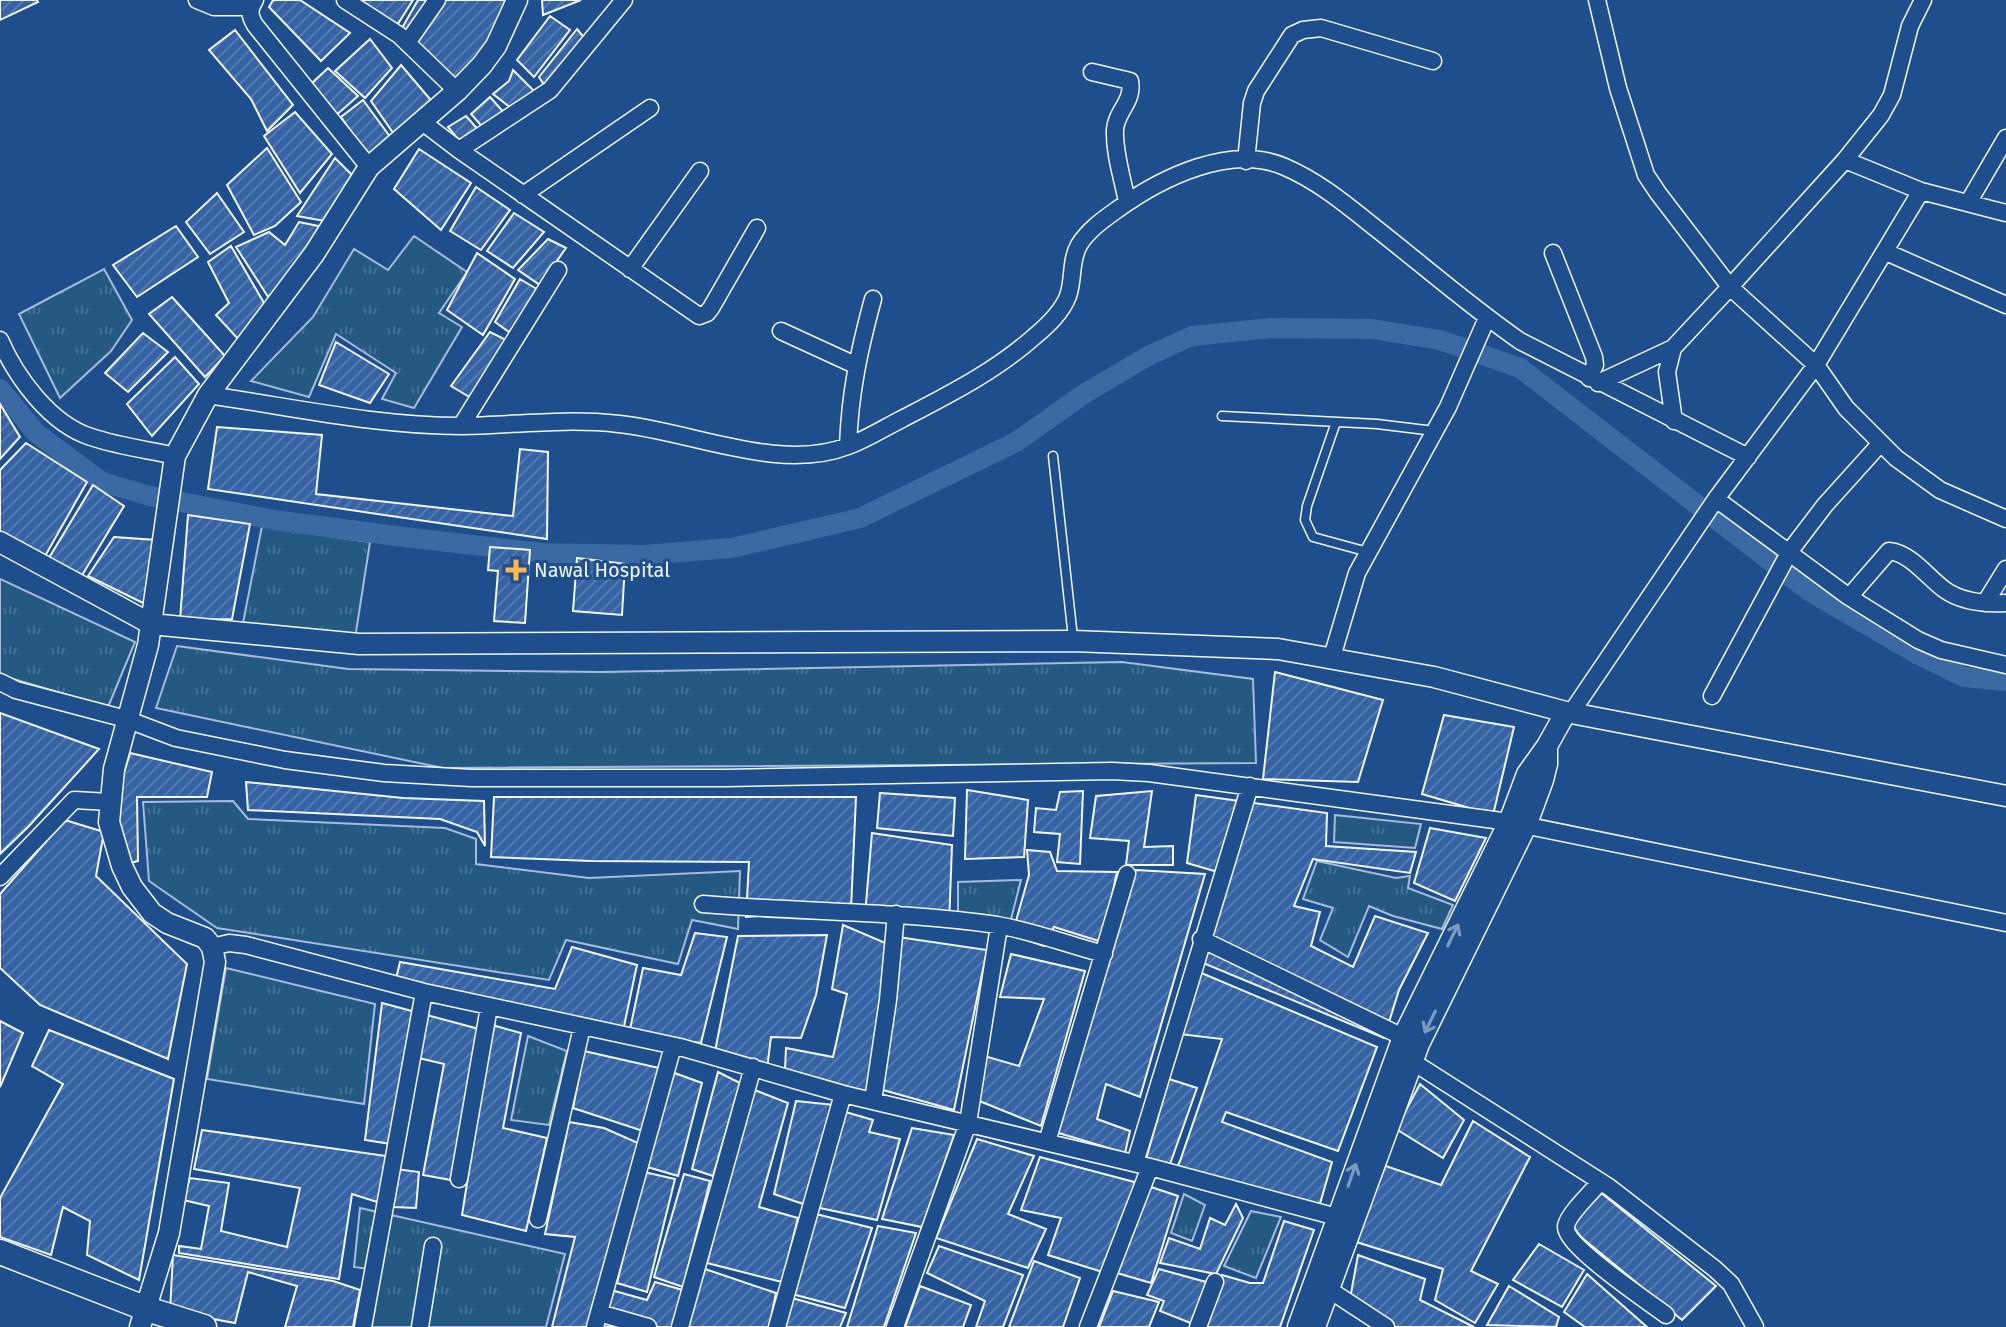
<svg xmlns="http://www.w3.org/2000/svg" width="2006" height="1327" font-family="'Fira Sans',sans-serif">
<style>
.grass{fill:url(#grass-tufts);stroke:#a8bbd7;stroke-width:2}
.lines{fill:none;stroke-linecap:round;stroke-linejoin:round}
.canal{stroke:#3b69a3;stroke-width:20}
.building{fill:url(#building-hatch);stroke:#f2f6ff;stroke-width:2}
.service-casing{stroke:#f2f6ff;stroke-width:11}
.minor-casing{stroke:#f2f6ff;stroke-width:19}
.tertiary-casing{stroke:#f2f6ff;stroke-width:23}
.secondary-casing{stroke:#f2f6ff;stroke-width:27}
.service{stroke:#1f4e8c;stroke-width:8}
.minor{stroke:#1f4e8c;stroke-width:16}
.tertiary{stroke:#1f4e8c;stroke-width:20}
.secondary{stroke:#1f4e8c;stroke-width:24}
.oneway{stroke:#7e9ac0}
.poi-dot{fill:#ffb74d;stroke:#1f4e8c;stroke-width:3}
.labels{text-anchor:middle;dominant-baseline:central;stroke-width:6;stroke-linejoin:round;paint-order:stroke}
.poi-label{font-size:20px;fill:#f2f6ff;stroke:#1f4e8c;text-anchor:start}
</style>
<defs>
<pattern id="grass-tufts" width="24" height="20" patternUnits="userSpaceOnUse" patternTransform="scale(2)"><rect width="24" height="20" fill="#245a82"/><path d="M3 7l-1-3M5 7V3M7 7l1-3M15 17l-1-3M17 17v-4M19 17l1-3" fill="none" stroke="#447295"/></pattern>
<pattern id="building-hatch" width="6" height="6" patternUnits="userSpaceOnUse" patternTransform="scale(2)"><rect width="6" height="6" fill="#3563a3"/><path d="M-1 1l2-2M0 6l6-6M5 7l2-2" fill="none" stroke="#537ab1"/></pattern>
</defs>
<rect width="100%" height="100%" fill="#1f4e8c"/>
<!-- grass -->
<path class="grass" d="M414 236 467 272 439 313 462 327 414 408 382 399 396 373 336 334 309 397 251 381 313 317 354 249 388 270Z
M104 269 132 320 111 351 60 398 19 314Z
M262 526 370 542 354 645 242 628Z
M0 579 135 642 108 707 0 675Z
M177 646 348 669 602 672 1122 662 1253 679 1256 763 443 768 156 708Z
M233 801 248 819 445 828 476 839V864L589 878 740 871 738 929 692 920 678 964 566 940 549 980 217 928 149 881 143 802Z
M1335 815 1421 824 1415 848 1334 842Z
M1317 861 1396 878 1410 876 1408 888 1453 905 1442 929 1393 916 1369 906 1348 957 1320 940 1333 908 1303 899Z
M1021 880 1008 931 958 927V882Z
M226 968 375 1004 364 1104 207 1079Z
M528 1036 567 1051 549 1125 511 1120Z
M1184 1194 1205 1205 1192 1241 1171 1233Z
M360 1208 565 1254 546 1327H367L376 1270 354 1267Z
M1251 1211 1281 1217 1256 1278 1224 1266Z"/>
<g class="lines">
<!-- canal -->
<path class="canal" d="M0 389 36 433 102 482 150 496 274 520 404 537 542 553 644 555 732 548 860 518 1016 442 1084 394 1148 356 1192 336 1272 328 1372 329 1440 340 1520 368 1809 591 1917 654 1964 677 2006 681"/>
</g>
<!-- building -->
<path class="building" d="M0 0H37L38 2 0 20Z
M273 0H300L350 33 321 61 269 7Z
M350 0H413L396 27Z
M418 0H511L459 91 402 28Z
M542 0H581L543 15Z
M550 16 570 30 534 77 517 60Z
M577 29 586 40 548 91 539 77Z
M235 30 293 105 267 131 251 99 209 50Z
M370 39 392 68 365 98 335 71Z
M401 65 435 105 398 140 371 101Z
M328 68 358 96 334 117 311 84Z
M513 70 542 99 516 112 493 94 509 81Z
M490 97 508 117 487 132 471 114Z
M363 100 391 138 371 161 341 117Z
M295 112 332 154 300 193 264 136Z
M466 116 481 133 462 144 448 127Z
M267 148 301 202 275 226 254 235 227 185Z
M419 149 471 183 441 230 394 189Z
M335 158 355 178 330 222 297 216Z
M476 187 510 210 481 250 450 231Z
M217 193 244 232 210 254 186 222Z
M514 213 544 232 513 268 487 251Z
M299 222 323 227 272 303 236 247 269 232 285 245Z
M176 226 198 257 137 297 113 265Z
M548 239 566 248 540 285 518 270Z
M231 246 264 303 238 339 216 315 229 303 208 262Z
M477 253 515 279 483 335 447 310Z
M520 279 540 291 513 335 495 322Z
M172 297 225 356 205 377 149 314Z
M490 332 512 343 476 401 451 386Z
M143 333 168 352 128 392 105 373Z
M336 342 389 374 370 403 319 385Z
M175 357 199 384 152 436 127 404Z
M0 404 20 437 0 459Z
M217 427 322 435 316 494 513 516 520 449 548 452 547 539 208 489Z
M26 443 87 482 44 558 0 533V470Z
M93 485 124 506 81 577 49 558Z
M188 515 250 524 232 619 180 620Z
M114 537 156 540 145 604 88 576Z
M490 547 530 550 525 623 494 621 498 571 488 570Z
M577 558 625 564 622 615 573 611Z
M1275 672 1383 700 1358 782 1263 779Z
M0 713 99 749 29 826 0 854Z
M1444 715 1514 727 1493 815 1422 794Z
M130 753 212 772 207 797H137L138 861 127 864 114 806Z
M246 782 403 798 484 801 485 846 477 832 440 819 248 810Z
M967 790 1028 800 1024 857 965 859Z
M1083 791 1080 864 1057 862 1060 834 1034 832 1036 808 1056 810 1060 792Z
M1152 791 1144 847 1173 846V865H1126L1129 841 1090 838 1096 796Z
M880 793 955 798 953 836 877 828Z
M1196 795 1327 813 1326 846 1416 852 1410 873 1313 859 1294 906 1320 912 1311 946 1353 967 1375 916 1428 933 1399 990 1384 1038 1203 963 1228 875 1187 863Z
M494 797H856L851 909 746 917 749 862 591 861 491 857Z
M65 820 104 832 96 876 187 964 168 1059 40 1005 0 968V894Z
M1430 828 1486 838 1455 901 1414 883Z
M872 833 952 845 949 925 865 915Z
M1027 850 1050 852 1057 871 1117 872 1102 942 1054 927 1044 946 1012 935 1029 875Z
M1136 870 1205 874 1140 1097 1106 1084 1097 1119 1130 1131 1125 1153 1052 1131Z
M843 925 888 944 867 1092 785 1069 786 1048 833 1057 847 994 832 989Z
M695 933 727 937 701 1043 629 1034 643 968 681 975Z
M827 935 816 995 801 1038 771 1037 767 1069 715 1051 738 936Z
M898 937 987 950 954 1110 883 1090Z
M572 947 637 965 623 1031 396 979 400 962 555 989Z
M1011 954 1085 971 1041 1126 967 1096 974 1053 1019 1066 1044 999 1000 997Z
M1199 972 1377 1047 1338 1151 1226 1112 1222 1122 1332 1162 1317 1214 1172 1178 1180 1161 1222 1039 1179 1034Z
M382 1003 479 1029 451 1180 423 1175 444 1064 410 1056 391 1144 365 1140Z
M0 1021 23 1033 0 1087Z
M492 1025 521 1033 503 1128 547 1138 526 1231 462 1215Z
M49 1030 174 1079 139 1280 87 1255 90 1221 63 1207 51 1255 0 1237V1198L63 1084 32 1066Z
M584 1051 659 1068 643 1131 573 1108Z
M669 1071 702 1083 678 1176 644 1166Z
M718 1072 740 1083 713 1176 692 1169Z
M1169 1079 1197 1088 1169 1167 1146 1159Z
M1420 1084 1464 1120 1443 1158 1396 1129Z
M752 1089 788 1103 759 1207 798 1218 782 1282 707 1263Z
M796 1101 835 1105 806 1205 774 1194Z
M842 1111 873 1120 869 1132 900 1139 877 1220 815 1207Z
M1473 1121 1530 1157 1471 1271 1498 1284 1475 1323 1435 1300 1443 1269 1353 1241 1383 1165 1441 1185Z
M569 1122 604 1128 638 1143 590 1327H552L575 1237 545 1234Z
M912 1128 954 1135 922 1227 882 1219Z
M202 1130 393 1157 388 1168 419 1172 416 1208 393 1207 352 1194 339 1279 179 1253V1246L201 1249 209 1206 183 1200 190 1178 229 1183 221 1231 287 1247 300 1188 194 1169Z
M977 1139 1034 1156 1008 1214 1046 1229 1028 1268 936 1238Z
M1040 1157 1138 1183 1109 1274 1048 1255 1061 1218 1021 1210Z
M644 1172 675 1179 647 1292 617 1283Z
M684 1174 710 1181 683 1287 654 1277Z
M1148 1186 1178 1196 1151 1283 1117 1273Z
M1600 1192 1716 1286 1682 1320 1570 1228Z
M1236 1204 1243 1218 1216 1274 1160 1263 1169 1238 1200 1249 1210 1218 1225 1225Z
M812 1213 872 1228 845 1308 792 1294Z
M1284 1221 1314 1230 1280 1327H1204L1222 1275 1250 1283H1263Z
M878 1226 916 1233 884 1327H847Z
M1539 1244 1584 1270 1562 1307 1513 1280Z
M939 1246 1023 1275 1003 1327H976L985 1301 927 1273Z
M173 1255 333 1281 360 1290 353 1327H285L297 1286 248 1272 235 1323 170 1311Z
M1358 1255 1425 1279 1420 1300 1474 1327H1379L1348 1310Z
M1034 1261 1080 1278 1063 1327H1009Z
M705 1269 776 1293 769 1327H686Z
M1159 1269 1206 1282 1193 1324 1160 1311 1164 1301 1147 1295Z
M1587 1274 1647 1327H1585L1564 1312Z
M655 1282 686 1291 674 1327H601L611 1290 647 1300Z
M920 1286 971 1305 963 1327H905Z
M1509 1286 1559 1317 1556 1327 1487 1325Z
M1113 1291 1159 1302 1149 1327H1099Z
M792 1298 846 1313 840 1327H783Z"/>
<g class="lines">
<defs>
<path id="service" d="M1222 416 1377 424 1434 431
M1336 422 1307 506 1305 520 1313 537 1368 552
M1053 456 1073 638"/>
<path id="minor" d="M197 0 214 7H251
M255 0C249 10 249 15 255 25L369 167
M345 0 399 35 457 91
M1597 0 1618 88 1646 175 1658 193 1730 287 1673 348 1667 372 1674 421
M1923 0 1910 26 1892 95 1881 115 1845 160 1730 287 1816 365 1846 408 1896 458 1940 490 2006 519
M407 43 437 0
M1092 72 1130 81C1134 102 1116 111 1115 130 1114 153 1123 180 1127 202
M421 121 459 150 550 90 624 0
M459 150 699 316 707 313 711 308 757 228
M1845 160 1921 191 2006 213
M1246 161 1252 103 1256 91 1292 35 1303 30 1321 28 1433 61
M523 195 650 108
M1968 203 2006 138
M1886 252 2006 305
M1553 253 1594 357 1595 365 1589 378
M630 269 700 171
M781 331 855 365
M0 340C16 377 50 424 91 437 118 446 148 450 175 456
M1598 383 1673 348
M208 395C292 407 377 426 462 426 515 425 565 418 619 424 690 431 779 473 848 446 867 439 884 428 902 419 948 395 996 371 1035 336 1048 325 1062 312 1068 296 1074 279 1070 261 1079 245 1088 230 1104 219 1118 209 1161 178 1231 143 1285 167 1320 182 1349 207 1378 230 1425 267 1471 307 1520 341L1748 457
M461 426 558 270
M848 446C850 392 859 351 873 299
M1716 499 1849 597 1918 640 1941 650 2006 665
M1849 597 1889 551C1911 553 1928 578 1945 590 1962 602 1986 604 2006 603
M1985 603 2006 569
M1332 657 1357 573 1448 407 1487 318
M0 682 16 690 126 719 176 738 285 760 384 773 471 778H726L1112 771 1149 773 1509 822 2006 923
M1712 696 1790 551 1825 505 1880 444
M1571 713 1716 499 1816 365 1921 191
M0 877 74 800 110 802
M703 904C801 912 899 911 997 925 1033 931 1069 945 1104 954
M1201 939 1403 1037
M212 947 229 943 246 945 424 992 680 1047 843 1094 1150 1167 1348 1220
M1402 1055 1609 1187 1715 1269 1731 1284 1755 1327
M873 1101 888 1000 896 914
M1047 1142 1127 874
M1135 1163 1250 786
M459 1179 489 1007
M1600 1182C1592 1192 1568 1214 1566 1226 1563 1245 1649 1302 1666 1315
M538 1219 582 1027
M1328 1289 1386 1327
M599 1313 648 1327
M363 1327 424 992
M420 1327 433 1246
M595 1327 673 1046
M680 1327 753 1067
M777 1327 843 1094
M895 1327 968 1123 999 926
M1088 1327 1150 1167
M1198 1327 1215 1282"/>
<path id="tertiary" d="M0 542 151 624 359 644 1073 641 1278 649 1434 677 1566 712 2006 796
M140 1327 169 1233 215 962 212 947 205 938 167 923 152 913 132 887 122 866 109 822 114 769 148 645 175 456 208 395 314 254 369 167 457 91 482 65 496 46 517 0
M1298 1327 1403 1037 1509 822 1527 774 1547 746 1566 712
M1315 1327 1419 1044 1526 826 1543 780 1547 764V746"/>
<path id="secondary" d="M0 1252 147 1309 204 1327"/>
</defs>
<!-- service casing -->
<use href="#service" class="service-casing"/>
<!-- minor casing -->
<use href="#minor" class="minor-casing"/>
<!-- tertiary casing -->
<use href="#tertiary" class="tertiary-casing"/>
<!-- secondary casing -->
<use href="#secondary" class="secondary-casing"/>
<!-- service -->
<use href="#service" class="service"/>
<!-- minor -->
<use href="#minor" class="minor"/>
<!-- tertiary -->
<use href="#tertiary" class="tertiary"/>
<!-- secondary -->
<use href="#secondary" class="secondary"/>
</g>
<!-- one-way arrows -->
<defs><path id="oneway-shaft" d="M-6 0H5M1.5-3L5.5 0L1.5 3" fill="none" stroke-width="1.6" stroke-linecap="round" stroke-linejoin="round" transform="scale(2)"/></defs>
<g class="oneway">
<use href="#oneway-shaft" transform="translate(1453 935) rotate(-64)"/>
<use href="#oneway-shaft" transform="translate(1430 1022) rotate(116)"/>
<use href="#oneway-shaft" transform="translate(1352 1175) rotate(-71)"/>
</g>
<!-- markers -->
<path class="poi-dot" d="M512 558h8v8h8v8h-8v8h-8v-8h-8v-8h8z"/>
<g class="labels">
<!-- poi labels -->
<g class="poi-label">
<text x="534" y="570">Nawal Hospital</text>
</g>
</g>
</svg>
